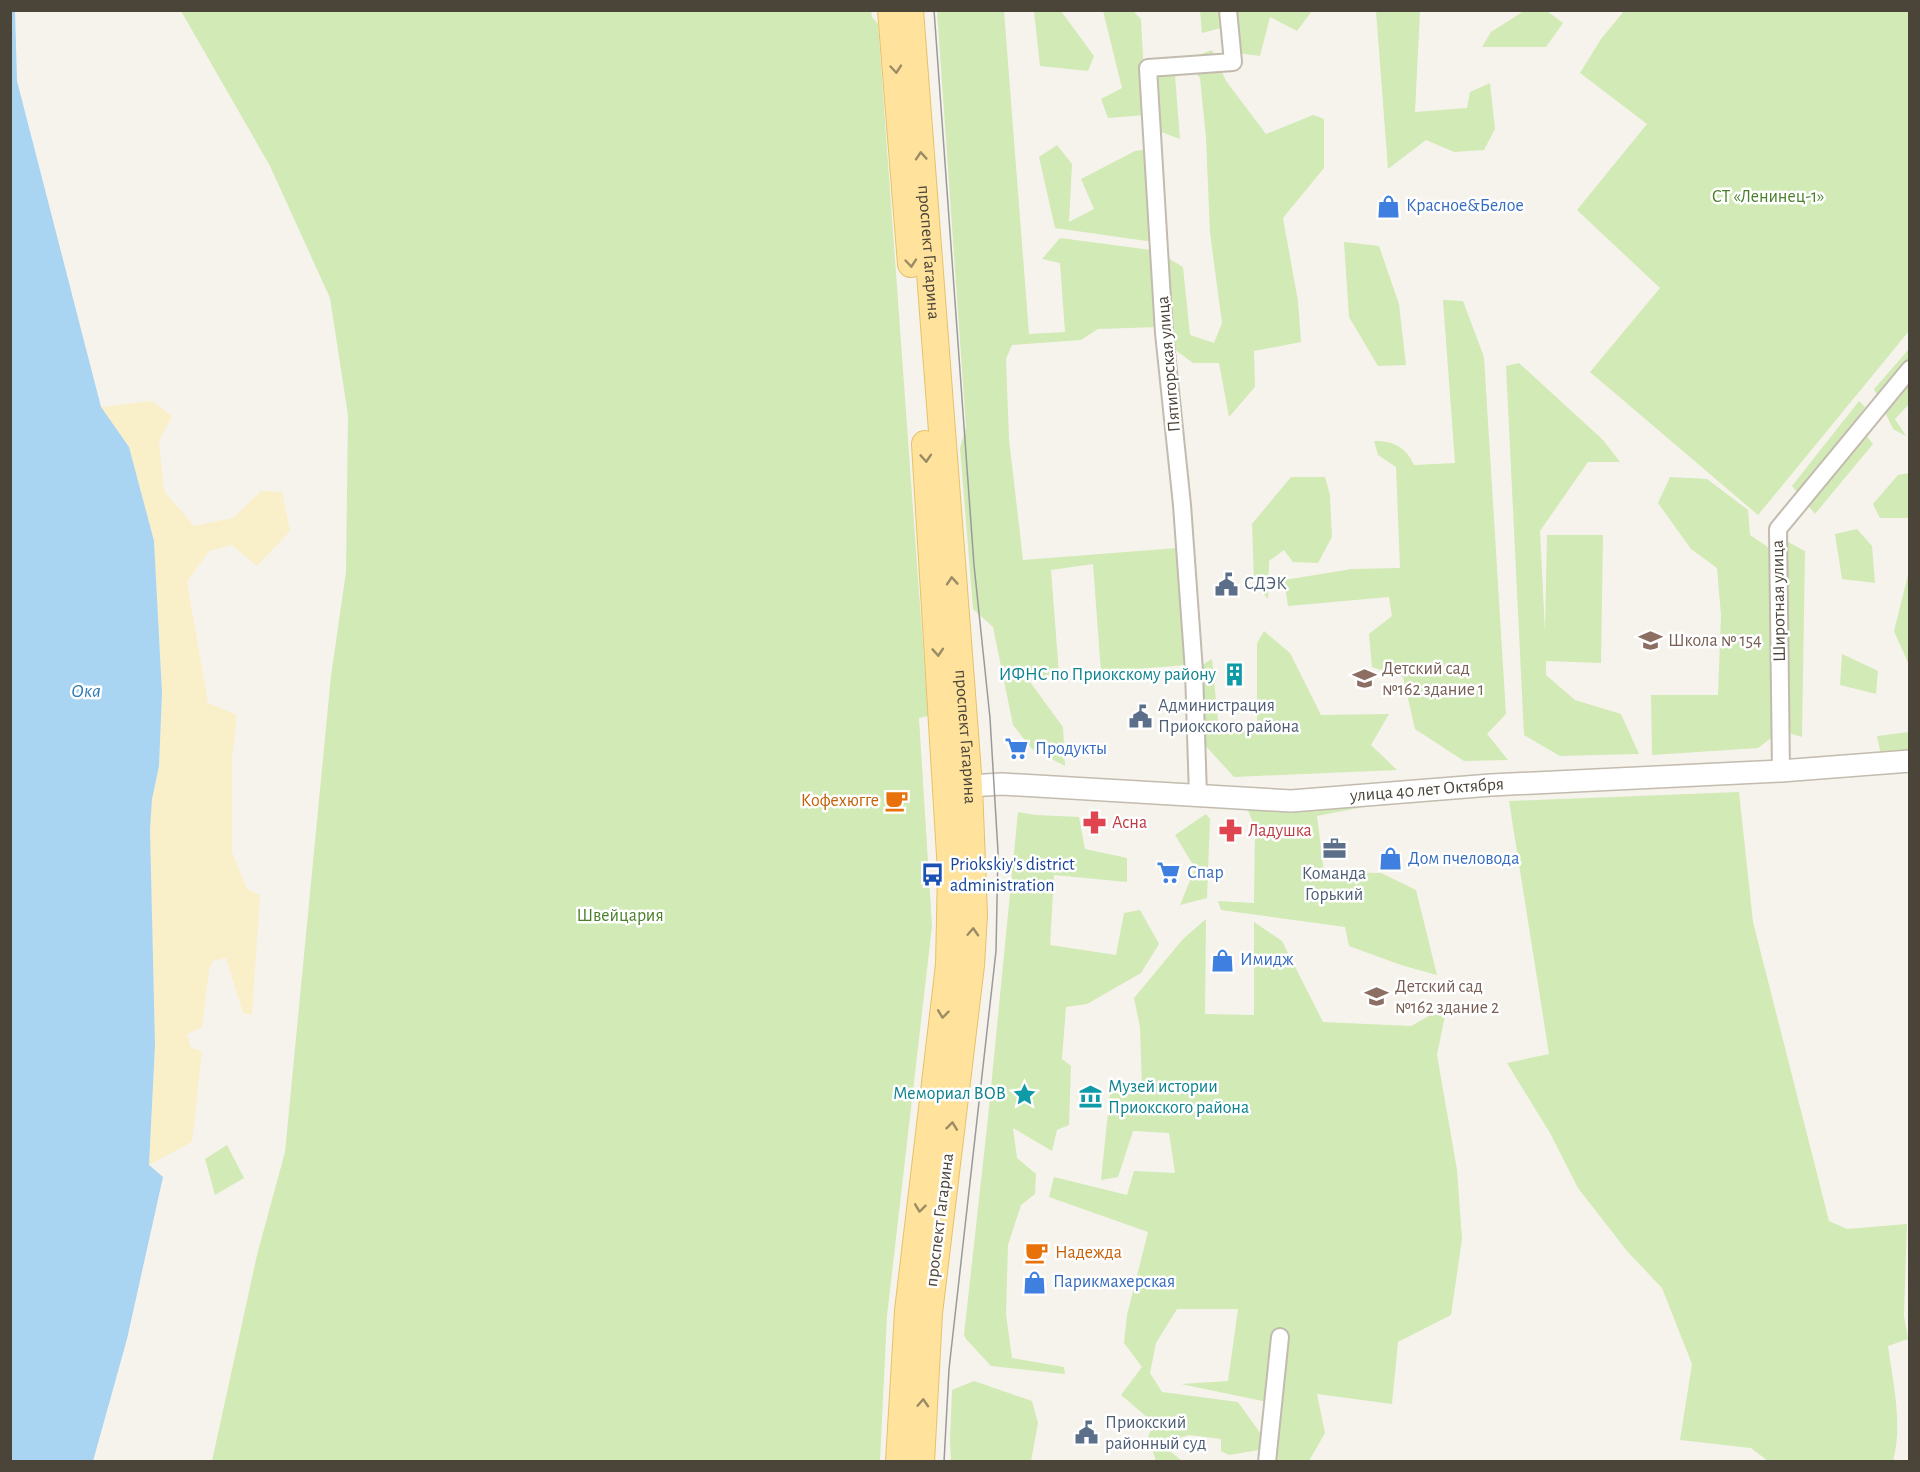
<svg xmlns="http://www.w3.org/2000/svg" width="1920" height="1472" font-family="'Alegreya Sans',sans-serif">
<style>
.green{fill:#d2eab5}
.sand{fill:#f9efc9}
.water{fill:#a9d4f2}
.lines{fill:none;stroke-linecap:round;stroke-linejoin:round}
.minor-casing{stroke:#c2bbae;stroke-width:20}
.tertiary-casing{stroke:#c2bbae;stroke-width:24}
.primary-casing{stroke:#e6c16a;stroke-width:28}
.minor{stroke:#fff;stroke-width:16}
.tertiary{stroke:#fff;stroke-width:21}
.primary{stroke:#ffe39c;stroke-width:26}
.tram{stroke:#9a9a9a;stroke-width:1.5}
.oneway{stroke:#9c8c66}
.labels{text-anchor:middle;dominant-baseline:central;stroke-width:5;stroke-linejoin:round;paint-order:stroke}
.park-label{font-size:18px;fill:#4a7f2a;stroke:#fff}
.shop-label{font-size:18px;fill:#366cbe;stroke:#fff;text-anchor:start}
.street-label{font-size:18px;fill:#4b4439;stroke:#fff}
.service-label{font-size:18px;fill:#4e5e75;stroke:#fff;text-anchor:start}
.education-label{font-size:18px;fill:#785e54;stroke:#fff;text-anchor:start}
.culture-label{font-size:18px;fill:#0d838f;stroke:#fff;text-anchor:end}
.food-label{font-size:18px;fill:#c56008;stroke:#fff;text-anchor:end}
.health-label{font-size:18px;fill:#be3a42;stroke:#fff;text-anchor:start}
.transit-label{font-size:18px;fill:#164399;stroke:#fff;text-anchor:start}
.water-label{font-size:20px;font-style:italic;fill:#2e7ab2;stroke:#fff}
</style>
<rect width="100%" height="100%" fill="#f6f3ec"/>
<!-- green -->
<path class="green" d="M871 10 872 17 878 24 928 716 919 718 932 926 887 1316 880 1461H212L257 1255 285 1152 331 676 346 572 348 415 330 298 270 166 181 11Z
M937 11H1004L1029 334 1065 332 1060 263 1042 259 1060 238 1151 250 1158 327 1098 329 1081 340 1012 345 1006 359 1009 439 1023 560 1177 548 1186 665 1101 672 1093 564 1051 570 1059 674 1027 678 1063 727 1065 766 1032 749 1013 725 993 627 973 609 960 448 966 427Z
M1034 11H1061L1094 56 1088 71 1040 66Z
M1103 11H1133L1141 19 1146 115 1108 118 1101 99 1122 88Z
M1200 11H1221V28L1202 33Z
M1232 11H1312L1297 31 1270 17 1260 56 1237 53Z
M1376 11H1420L1415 112 1467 108 1470 92 1490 83 1495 129 1484 150 1454 152 1426 140 1388 169Z
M1524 11H1547L1563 23 1546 47H1482L1491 32Z
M1624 11H1909V331L1758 515 1590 372 1660 288 1577 210 1647 124 1580 73 1601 39Z
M1212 50 1226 81 1266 134 1313 115 1324 119V168L1283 218 1298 301 1301 342 1254 351 1255 387 1229 417 1219 363H1193L1170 346 1165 256 1183 267 1190 335 1214 343 1222 323 1210 233 1206 138 1200 78 1186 60Z
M1153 74 1175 76 1180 139 1153 129Z
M1057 145 1072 164 1069 222 1094 209 1081 179 1135 151 1149 149 1154 242 1055 228 1039 157Z
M1344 242 1379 246 1399 304 1406 365 1378 366 1349 317Z
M1443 300 1463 301 1484 357 1506 714 1487 734 1508 760 1464 761 1415 729 1403 677 1372 667 1369 634 1392 616 1389 597 1288 606 1284 580 1352 569 1400 568 1396 467 1378 455 1374 441C1393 440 1407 448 1414 465L1455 463Z
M1909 349V404L1895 419 1906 436 1893 429 1874 389Z
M1519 363 1603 440 1620 462H1588L1540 531 1545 632 1547 535H1603L1601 663 1546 661V675L1575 700 1621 714 1639 754 1560 756 1524 735 1506 366Z
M1859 401 1865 407 1855 421 1873 444 1815 514 1792 486Z
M1909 473V518H1880L1873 504 1898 475Z
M1291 477H1325L1330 495 1332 537 1318 563 1293 562 1284 550 1269 561 1268 599 1254 582 1252 524Z
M1670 477 1707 479 1748 510 1750 535 1772 550 1775 735 1758 748 1652 755 1651 695H1718L1721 615 1717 568 1691 549 1658 503Z
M1857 529 1872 546 1875 583 1842 579 1835 534Z
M1784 540 1805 551 1802 737 1786 732Z
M1909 571V665L1894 631Z
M1264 631 1290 653 1321 715 1389 714 1371 745 1397 770 1234 777 1203 743 1202 665 1212 659 1219 731H1257V643Z
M1842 654 1878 671 1876 694 1840 685Z
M1909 732V752L1881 755 1877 736Z
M1739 792 1753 922 1829 1221 1847 1229 1907 1224 1904 1316 1908 1339 1888 1346C1893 1383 1903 1424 1893 1461H1768L1751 1448 1680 1440 1692 1364 1662 1288 1627 1251 1578 1188 1550 1133 1507 1063 1549 1054 1509 801Z
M1244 801 1384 803 1317 816 1324 872 1381 873 1416 890 1437 975 1401 965 1349 946 1345 927 1221 910 1218 901 1254 903 1255 827Z
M1018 812 1036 815 1079 817 1085 849 1127 858V882L1054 875 1050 945 1116 955 1124 913 1140 910 1159 944 1141 973 1087 1004 1066 1007 1062 1059 1071 1066 1069 1125 1057 1130 1052 1151 1013 1128 1017 1158 1036 1174 1035 1194 1021 1205 1008 1245 1006 1314 1012 1358 1064 1367 1065 1374 991 1366 966 1339 964 1335 988 1118Z
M1206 814 1210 819 1207 898 1180 905 1195 868 1175 835Z
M1206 919 1205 1014 1254 1015V922L1282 941 1323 1022 1411 1026 1447 1006 1437 1055 1457 1170 1462 1239 1451 1315 1398 1342 1392 1404 1317 1394 1325 1433 1309 1461H1274L1277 1404 1181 1384 1228 1381 1238 1309H1177L1156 1343 1150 1373 1162 1392 1238 1402 1263 1437 1259 1450 1229 1455 1221 1451V1439L1189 1435 1169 1441 1170 1451 1182 1461H1156L1148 1437 1154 1423 1121 1395 1142 1367 1124 1343 1127 1315 1148 1232 1049 1197 1054 1177 1127 1195 1134 1171 1175 1173 1169 1133 1133 1131 1118 1177 1101 1180 1110 1093 1142 1091 1140 1027 1134 998 1183 939Z
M227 1145 244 1178 215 1195 205 1159Z
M974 1381 1032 1401 1038 1423 1031 1461H951L950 1441 952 1390Z"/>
<!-- sand -->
<path class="sand" d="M152 401 172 416 159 441 164 491 194 526 233 518 261 491 282 492 290 531 257 566 232 545 209 551 187 582 208 703 237 715 232 757V852L247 889 260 895 252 1015 243 1013 226 958 213 961 209 970 202 1027 187 1034 191 1048 202 1051 192 1142 149 1165 155 1045 150 829 152 799 159 766 162 693 154 541 129 447 101 407Z"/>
<!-- water -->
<path class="water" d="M10 11H15L17 81 101 407 129 447 154 541 162 693 159 766 152 799 150 829 155 1045 149 1165 163 1177 127 1339 93 1461H11Z"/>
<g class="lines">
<defs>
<path id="minor" d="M1781 771 1778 529 1910 369
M1198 796 1194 671 1182 505 1164 333 1148 68 1233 62 1228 10
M1267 1462 1280 1337"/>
<g id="tertiary">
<path id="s1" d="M969 786 1002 784 1291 801 1491 785 1781 771 1910 761"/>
</g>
<g id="primary">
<path d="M891 10 911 264"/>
<path id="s2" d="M910 10 969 786 974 915 971 965 929 1313 921 1462"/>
<path d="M899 1462 908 1311 949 965 951 872 925 444"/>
</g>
</defs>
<!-- minor casing -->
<use href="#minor" class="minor-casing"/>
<!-- tertiary casing -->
<use href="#tertiary" class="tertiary-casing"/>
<!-- primary casing -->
<use href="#primary" class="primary-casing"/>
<!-- minor -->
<use href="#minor" class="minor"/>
<!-- tertiary -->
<use href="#tertiary" class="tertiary"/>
<!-- primary -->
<use href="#primary" class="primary"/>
<!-- tram -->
<path class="tram" d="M934 10 974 565 990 718 998 852 996 951 949 1369 944 1462"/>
</g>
<!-- one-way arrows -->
<defs><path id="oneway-chevron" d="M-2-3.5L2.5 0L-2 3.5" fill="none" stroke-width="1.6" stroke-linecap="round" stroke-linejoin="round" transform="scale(1.5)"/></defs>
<g class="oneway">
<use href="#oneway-chevron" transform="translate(896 69) rotate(85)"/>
<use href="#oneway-chevron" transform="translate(921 156) rotate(-94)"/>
<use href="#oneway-chevron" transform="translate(911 263) rotate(85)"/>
<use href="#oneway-chevron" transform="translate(926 458) rotate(86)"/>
<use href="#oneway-chevron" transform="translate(952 581) rotate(-94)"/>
<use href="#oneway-chevron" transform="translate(938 652) rotate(86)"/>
<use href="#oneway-chevron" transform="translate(973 932) rotate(-87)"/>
<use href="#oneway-chevron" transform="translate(943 1014) rotate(97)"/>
<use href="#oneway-chevron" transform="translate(952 1126) rotate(-83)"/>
<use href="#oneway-chevron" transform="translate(920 1208) rotate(97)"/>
<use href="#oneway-chevron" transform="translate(923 1403) rotate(-87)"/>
</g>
<!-- icons -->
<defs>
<symbol id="shop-bare" viewBox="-9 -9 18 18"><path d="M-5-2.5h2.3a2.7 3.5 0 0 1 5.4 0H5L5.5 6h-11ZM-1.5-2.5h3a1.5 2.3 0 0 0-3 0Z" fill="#3f7fe0" stroke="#fff" stroke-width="2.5" paint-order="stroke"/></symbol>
<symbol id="civic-bare" viewBox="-9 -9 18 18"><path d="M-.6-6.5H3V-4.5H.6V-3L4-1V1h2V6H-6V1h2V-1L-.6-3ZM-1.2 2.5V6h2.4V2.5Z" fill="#5c6f8a" stroke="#fff" stroke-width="2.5" paint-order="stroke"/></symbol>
<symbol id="school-bare" viewBox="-9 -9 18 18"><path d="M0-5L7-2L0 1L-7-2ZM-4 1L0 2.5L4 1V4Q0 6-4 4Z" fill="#8d6e63" stroke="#fff" stroke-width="2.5" paint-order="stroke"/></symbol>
<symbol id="building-bare" viewBox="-9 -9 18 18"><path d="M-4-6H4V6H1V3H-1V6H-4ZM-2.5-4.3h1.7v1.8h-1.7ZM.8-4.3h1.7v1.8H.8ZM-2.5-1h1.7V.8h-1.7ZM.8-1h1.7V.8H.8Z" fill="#0f9aa8" stroke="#fff" stroke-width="2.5" paint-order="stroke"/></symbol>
<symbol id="supermarket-bare" viewBox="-9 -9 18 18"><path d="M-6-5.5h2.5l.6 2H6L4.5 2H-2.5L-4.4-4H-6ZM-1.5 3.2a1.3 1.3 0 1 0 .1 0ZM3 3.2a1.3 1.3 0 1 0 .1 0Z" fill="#3f7fe0" stroke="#fff" stroke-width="2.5" paint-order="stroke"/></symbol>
<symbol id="cafe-bare" viewBox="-9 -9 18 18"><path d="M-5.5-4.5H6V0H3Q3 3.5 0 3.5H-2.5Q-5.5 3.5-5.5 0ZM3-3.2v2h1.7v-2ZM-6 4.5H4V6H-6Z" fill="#e8710a" stroke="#fff" stroke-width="2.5" paint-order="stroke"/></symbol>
<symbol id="pharmacy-bare" viewBox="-9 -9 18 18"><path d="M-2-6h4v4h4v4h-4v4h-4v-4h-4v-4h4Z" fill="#e0444e" stroke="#fff" stroke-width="2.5" paint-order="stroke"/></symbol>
<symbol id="office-bare" viewBox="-9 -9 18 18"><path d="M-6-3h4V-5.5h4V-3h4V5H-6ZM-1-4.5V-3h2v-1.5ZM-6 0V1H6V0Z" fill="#5c6f8a" stroke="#fff" stroke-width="2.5" paint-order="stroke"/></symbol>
<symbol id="bus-bare" viewBox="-9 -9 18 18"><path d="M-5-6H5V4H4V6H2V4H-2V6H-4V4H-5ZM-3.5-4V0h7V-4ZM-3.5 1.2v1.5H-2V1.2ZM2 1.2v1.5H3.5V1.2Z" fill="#1a4fb4" stroke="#fff" stroke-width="2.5" paint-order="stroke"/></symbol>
<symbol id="sight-bare" viewBox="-9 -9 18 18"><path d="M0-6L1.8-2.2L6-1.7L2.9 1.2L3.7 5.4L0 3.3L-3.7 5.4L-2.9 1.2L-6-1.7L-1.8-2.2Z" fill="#0f9aa8" stroke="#fff" stroke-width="2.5" paint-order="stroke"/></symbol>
<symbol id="museum-bare" viewBox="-9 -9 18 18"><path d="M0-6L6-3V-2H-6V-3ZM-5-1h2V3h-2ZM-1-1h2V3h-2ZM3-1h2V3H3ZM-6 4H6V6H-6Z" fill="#0f9aa8" stroke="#fff" stroke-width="2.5" paint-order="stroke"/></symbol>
</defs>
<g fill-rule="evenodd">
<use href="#shop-bare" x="1372" y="190" width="33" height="33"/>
<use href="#civic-bare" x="1210" y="568" width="33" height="33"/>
<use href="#school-bare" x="1634" y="624" width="33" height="33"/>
<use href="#building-bare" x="1218" y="658" width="33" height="33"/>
<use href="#school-bare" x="1348" y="662" width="33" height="33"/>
<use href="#civic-bare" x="1124" y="700" width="33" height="33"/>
<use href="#supermarket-bare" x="1000" y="732" width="33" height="33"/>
<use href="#cafe-bare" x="880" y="784" width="33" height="33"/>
<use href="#pharmacy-bare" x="1078" y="806" width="33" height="33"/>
<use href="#pharmacy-bare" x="1214" y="814" width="33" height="33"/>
<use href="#office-bare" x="1318" y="832" width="33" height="33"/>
<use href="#shop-bare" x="1374" y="842" width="33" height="33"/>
<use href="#supermarket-bare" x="1152" y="856" width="33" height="33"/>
<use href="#bus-bare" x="916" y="858" width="33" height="33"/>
<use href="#shop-bare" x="1206" y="944" width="33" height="33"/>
<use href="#school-bare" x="1360" y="980" width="33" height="33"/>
<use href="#sight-bare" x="1008" y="1078" width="33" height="33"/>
<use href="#museum-bare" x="1074" y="1080" width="33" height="33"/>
<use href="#cafe-bare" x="1020" y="1236" width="33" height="33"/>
<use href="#shop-bare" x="1018" y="1266" width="33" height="33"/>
<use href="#civic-bare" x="1070" y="1416" width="33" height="33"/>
</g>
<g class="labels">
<!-- park labels -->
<g class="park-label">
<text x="1768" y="197">СТ «Ленинец-1»</text>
<text x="620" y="916">Швейцария</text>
</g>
<!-- shop labels -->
<g class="shop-label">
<text x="1406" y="206">Красное&amp;Белое</text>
<text x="1035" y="749">Продукты</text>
<text x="1408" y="859">Дом пчеловода</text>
<text x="1187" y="873">Спар</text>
<text x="1240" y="960">Имидж</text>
<text x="1053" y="1282">Парикмахерская</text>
</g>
<!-- street labels -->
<g class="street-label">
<text stroke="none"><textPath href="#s2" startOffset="243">проспект Гагарина</textPath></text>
<text transform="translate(1169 364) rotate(-95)">Пятигорская улица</text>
<text transform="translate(1779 601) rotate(-91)">Широтная улица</text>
<text stroke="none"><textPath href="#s2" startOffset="729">проспект Гагарина</textPath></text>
<text stroke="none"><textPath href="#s1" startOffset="459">улица 40 лет Октября</textPath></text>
<text transform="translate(940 1220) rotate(-83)">проспект Гагарина</text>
</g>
<!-- service labels -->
<g class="service-label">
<text x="1244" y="584">СДЭК</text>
<text x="1158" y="706">Администрация<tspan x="1158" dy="21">Приокского района</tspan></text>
<text x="1334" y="874" text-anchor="middle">Команда<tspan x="1334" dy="21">Горький</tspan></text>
<text x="1105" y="1423">Приокский<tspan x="1105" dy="21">районный суд</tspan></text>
</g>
<!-- education labels -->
<g class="education-label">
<text x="1668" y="641">Школа № 154</text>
<text x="1382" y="669">Детский сад<tspan x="1382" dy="21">№162 здание 1</tspan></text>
<text x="1395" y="987">Детский сад<tspan x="1395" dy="21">№162 здание 2</tspan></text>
</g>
<!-- culture labels -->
<g class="culture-label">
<text x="1216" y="675">ИФНС по Приокскому району</text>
<text x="1108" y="1087" text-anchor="start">Музей истории<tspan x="1108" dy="21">Приокского района</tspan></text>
<text x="1006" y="1094">Мемориал ВОВ</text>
</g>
<!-- food labels -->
<g class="food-label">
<text x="879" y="801">Кофехюгге</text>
<text x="1055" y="1253" text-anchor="start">Надежда</text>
</g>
<!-- health labels -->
<g class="health-label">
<text x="1112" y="823">Асна</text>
<text x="1248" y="831">Ладушка</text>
</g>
<!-- transit labels -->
<g class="transit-label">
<text x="950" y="865">Priokskiy's district<tspan x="950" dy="21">administration</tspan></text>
</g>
<!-- water labels -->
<g class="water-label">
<text x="86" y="691">Ока</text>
</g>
</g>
<!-- border -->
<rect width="1920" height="1472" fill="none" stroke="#4b4439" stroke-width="24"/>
</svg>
